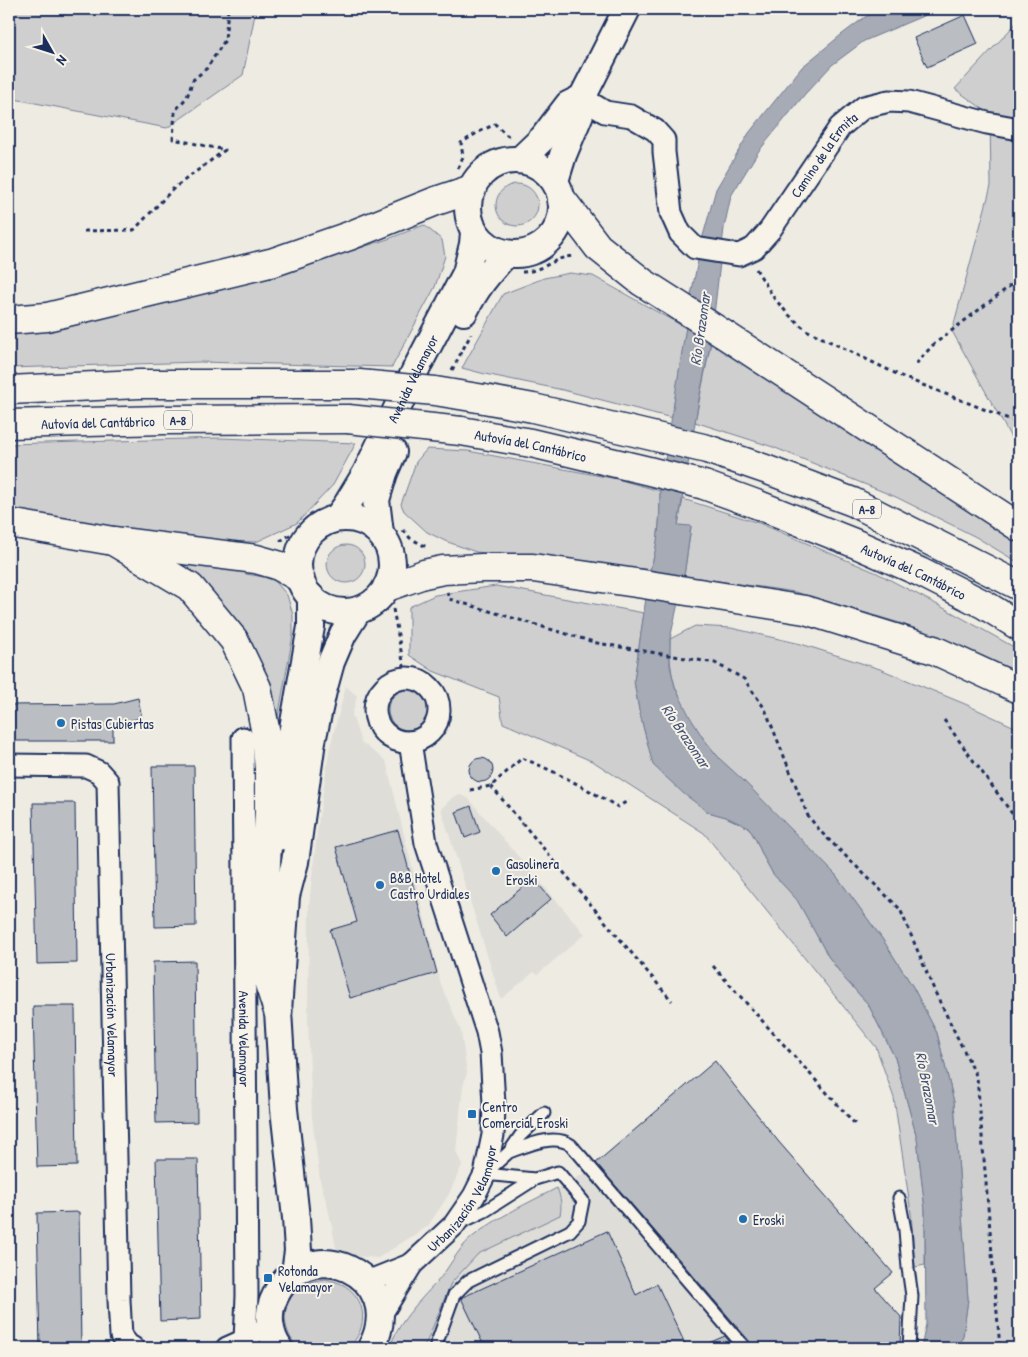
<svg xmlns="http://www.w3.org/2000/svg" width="1028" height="1357" font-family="'Patrick Hand',sans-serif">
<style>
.built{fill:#deddd8}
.green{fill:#cfcfcf;stroke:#757f96}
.water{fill:#a6abb5;stroke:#6e7992}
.building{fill:#babdc2;stroke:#1b2f5e}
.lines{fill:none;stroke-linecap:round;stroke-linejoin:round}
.service-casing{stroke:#1b2f5e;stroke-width:15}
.minor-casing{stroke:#1b2f5e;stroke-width:25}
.tertiary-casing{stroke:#1b2f5e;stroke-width:30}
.motorway-casing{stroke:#1b2f5e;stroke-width:31}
.path{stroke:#1b2f5e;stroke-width:3;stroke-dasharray:4 4;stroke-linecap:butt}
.service{stroke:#f7f3e8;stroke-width:11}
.minor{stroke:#f7f3e8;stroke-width:21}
.tertiary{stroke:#f7f3e8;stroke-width:26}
.motorway{stroke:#f7f3e8;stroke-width:28}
.motorway-bridge-casing{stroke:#1b2f5e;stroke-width:31;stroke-linecap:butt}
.motorway-bridge{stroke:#f7f3e8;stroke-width:28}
.poi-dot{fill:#1f6fb2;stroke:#f7f3e8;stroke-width:2}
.labels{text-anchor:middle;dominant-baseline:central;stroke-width:4;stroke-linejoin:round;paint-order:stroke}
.shield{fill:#f7f3e8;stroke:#5d6a87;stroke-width:1}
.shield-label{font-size:12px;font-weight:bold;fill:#1b2f5e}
.street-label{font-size:14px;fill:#1b2f5e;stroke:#f7f3e8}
.poi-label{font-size:14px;fill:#1b2f5e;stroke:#f7f3e8;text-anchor:start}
.water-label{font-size:15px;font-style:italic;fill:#455478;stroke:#f7f3e8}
</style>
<rect width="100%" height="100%" fill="#eeebe2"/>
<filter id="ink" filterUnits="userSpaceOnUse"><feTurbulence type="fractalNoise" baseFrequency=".02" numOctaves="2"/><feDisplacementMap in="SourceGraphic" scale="10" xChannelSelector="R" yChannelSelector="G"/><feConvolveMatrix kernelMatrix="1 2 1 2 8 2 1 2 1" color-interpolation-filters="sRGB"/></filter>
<g filter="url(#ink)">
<!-- built -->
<path class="built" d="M346 686 357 696 352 715 361 742 386 761 441 985 461 1031 467 1073 463 1086 456 1151 462 1165 449 1194 428 1226 378 1258 355 1256 336 1248 329 1212 320 1180 312 1118 308 1022 309 905 318 824 330 747Z
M460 795 468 798 585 934 538 974 534 972 501 999 441 809 454 796Z
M587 1172 737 1348H422L427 1341 450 1283 478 1254 559 1215 562 1207 561 1196 557 1188Z"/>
<!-- green -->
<path class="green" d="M9 9H256L243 75 167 128 9 98Z
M1019 20V452L952 331 991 186 990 114 955 89Z
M496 205a21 21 0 1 1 42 0a21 21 0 1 1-42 0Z
M424 225 442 240 445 256 435 287 392 367 199 362 9 368V331L360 248 388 239Z
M570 273 593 276 686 328 672 418 563 390 485 374 462 368 503 294 544 278Z
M711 342 1019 539V563L976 537 896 497 773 447 695 422Z
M220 438 356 443 333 485 297 523 256 542 166 539 9 514V444Z
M427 449 468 451 617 479 660 491C660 518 659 544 650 570L476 552 445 541 427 532 404 511 401 504 416 462Z
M683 499 759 523 877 573 955 614 1019 650V675L903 624 795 592 684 576 691 527 678 525Z
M327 564a19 19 0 1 1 38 0a19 19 0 1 1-38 0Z
M168 560 246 567V574L264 577 275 581 287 595 293 615V635L276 729Z
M496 586 644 613 634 681 639 710 646 738 708 812 726 817 749 828 756 840 763 856 773 874 797 899 828 956 844 978 868 1004 895 1058 917 1138 925 1210V1265L915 1267 911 1213 894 1098 876 1047 704 833 594 762 503 723 499 697 433 671 409 655V607L435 595Z
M695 626 731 628 801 644 880 669 965 704 1019 729V1348H959L963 1336 968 1299 954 1102 937 1033 913 987 883 940 835 874 720 759C698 733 675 702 671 667 669 658 670 648 670 639Z
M388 710a20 20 0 1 1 40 0a20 20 0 1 1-40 0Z
M557 1188C561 1198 562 1205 560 1215L478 1254 451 1283 427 1341 422 1348H390C396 1325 420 1300 436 1283 449 1269 456 1251 471 1238 497 1217 528 1203 557 1188Z
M326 1279C334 1281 342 1283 348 1288 369 1304 366 1332 348 1348H299C280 1331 280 1299 303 1285 310 1281 318 1280 326 1279Z"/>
<!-- water -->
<path class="water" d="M885 9H943L930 13 864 41 832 65 805 94 758 152 731 196 724 228 711 341 699 399 678 525 691 526 684 576 670 639V666L675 687 690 717 703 738 720 759 744 781 835 874 883 940 913 987 937 1033 954 1102 968 1299 963 1336 959 1348H921L926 1324 925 1210 917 1138 895 1058 868 1004 844 978 828 956 797 900 773 874 763 856 756 840 749 828 726 817 708 812 684 794 653 765 639 710 634 681 650 570C659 544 660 518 660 491L691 295 703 236 716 189 749 133 802 67 841 35 865 17Z"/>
<!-- building -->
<path class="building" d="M965 15 978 44 927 67 914 38Z
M138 698 142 718 113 724V741H9V705L114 704Z
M469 770a12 12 0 1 1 24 0a12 12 0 1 1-24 0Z
M152 766H194L196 926 155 927Z
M33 803H75L77 963 37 964Z
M471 806 480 832 465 838 456 812Z
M398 830 437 973 350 998 330 930 357 922 336 847Z
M533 878 551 899 507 937 490 915Z
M195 961 197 1122 156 1123 153 962Z
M33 1006H75L77 1166 37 1167Z
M715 1061 778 1141 893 1273 875 1288 901 1317 900 1348H752L751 1343 596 1163Z
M156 1159H198L201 1319 160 1321Z
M79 1212 81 1348H40L37 1213Z
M607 1231 636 1295 657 1284 687 1348H485L461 1298Z
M725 1336 735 1348H697Z"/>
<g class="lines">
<defs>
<path id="service" d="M509 1152C527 1146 553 1133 571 1145 574 1148 576 1151 579 1154L745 1348
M488 1171 509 1152 520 1136 544 1113
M485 1174 535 1179
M899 1198 905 1230 908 1268 912 1296 909 1348
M435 1348 454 1295 468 1281 570 1231 579 1221 583 1201 558 1172 535 1179 485 1211 460 1223"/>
<g id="minor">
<path id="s1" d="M582 98 605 112 631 116 655 130 664 140V152L671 213 680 233 695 248 739 255 754 248 770 230 840 127 864 107 889 101 909 102 987 123 1019 129"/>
<circle cx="407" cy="710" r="32"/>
<path id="s2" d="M243 738 247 1296 245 1340"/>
<path id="s3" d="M9 765 86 766 99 772 108 782 119 1300 121 1336 128 1345 133 1348"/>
<path d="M367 1282 412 1264"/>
<path id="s4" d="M380 1316 412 1264 454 1225 474 1196 485 1174 493 1135 494 1104 491 1053 487 1032 426 843 410 742"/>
<path d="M227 1348 245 1340 255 1332"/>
</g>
<g id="tertiary">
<circle cx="515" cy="207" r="47"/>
<path d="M520 160 543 138 568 105 582 98"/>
<path d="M555 181 563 155 580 114 582 98 627 9"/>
<path d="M464 312C476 288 488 273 506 254"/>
<path id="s5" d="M337 518 346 506 366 473 416 369 466 273 473 244 474 232"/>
<circle cx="345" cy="565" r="47"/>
<path d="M380 533 376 500 384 473 393 452"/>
<path d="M279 837 287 762 311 627V597"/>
<path d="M295 1272 298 1251 296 1218 284 1109 278 1011 286 896 295 862 312 741 323 691 331 662 343 634 358 610"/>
<path d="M279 1348C270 1335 267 1316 273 1301 303 1226 411 1274 371 1348"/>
</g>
<g id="motorway">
<path d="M562 200 598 247 642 282 728 337 1019 527"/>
<path d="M9 320 47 317 274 262 349 236 436 201 472 189"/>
<path d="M9 390 139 384H359"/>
<path d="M484 399 533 408 707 449 765 469 853 502 1019 586"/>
<path id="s6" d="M9 424 164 420 348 419"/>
<path id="s7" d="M461 431 531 443 649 471 704 485 756 504 854 543 920 572 985 605 1019 626"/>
<path d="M9 523 113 541 256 559 277 565 300 578"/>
<path d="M113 541 190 587 234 640 257 688 266 734 269 769V813L264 896 263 965 278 1011"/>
<path d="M387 587 424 574 443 570 482 568H533L643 584 805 610 934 650 1019 689"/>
</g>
</defs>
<!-- service casing -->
<use href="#service" class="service-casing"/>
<!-- minor casing -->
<use href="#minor" class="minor-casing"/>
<!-- tertiary casing -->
<use href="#tertiary" class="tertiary-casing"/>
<!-- motorway casing -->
<use href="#motorway" class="motorway-casing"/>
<!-- path -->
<path class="path" d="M458 168 463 157 461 143 477 133 495 124 508 136H512
M84 231 134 230 174 188 225 150 173 139 175 111 187 97 193 80 207 68 225 40 228 9
M756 269 774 298 789 315 806 330 905 378 1019 423
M522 272C542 272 554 257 574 256
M916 364 933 345 1019 279
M452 370 471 334
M403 530 410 538 428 548
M280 541 295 532 314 514
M447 592 449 599 597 643 715 663 744 679 765 709 808 816 822 833 900 909 935 992 977 1077 1000 1348
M393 609 406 677
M944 720 1019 823
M491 786 672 1001
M470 790 491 786 522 758C555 771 587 789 618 807L629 800
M713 966 856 1125"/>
<!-- service -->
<use href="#service" class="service"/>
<!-- minor -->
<use href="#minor" class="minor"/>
<!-- tertiary -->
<use href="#tertiary" class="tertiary"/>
<!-- motorway -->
<use href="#motorway" class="motorway"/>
<defs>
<path id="motorway-bridge" d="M359 384 435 391 484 399
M348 419 461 431"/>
</defs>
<!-- motorway-bridge casing -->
<use href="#motorway-bridge" class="motorway-bridge-casing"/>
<!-- motorway-bridge -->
<use href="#motorway-bridge" class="motorway-bridge"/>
</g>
</g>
<!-- markers -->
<g class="poi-dot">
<circle cx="61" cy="723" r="5"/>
<circle cx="496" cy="871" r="5"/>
<circle cx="380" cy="885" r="5"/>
<rect x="467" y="1109" width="10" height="10" rx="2.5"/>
<circle cx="743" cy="1219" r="5"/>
<rect x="263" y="1273" width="10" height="10" rx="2.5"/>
</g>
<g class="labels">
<!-- shield labels -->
<g class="shield">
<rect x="164" y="410.5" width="28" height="19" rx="4"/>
<rect x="853" y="499.5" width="28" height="19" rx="4"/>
</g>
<g class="shield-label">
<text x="178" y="420">A-8</text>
<text x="867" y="509">A-8</text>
</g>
<!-- street labels -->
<g class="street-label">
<text stroke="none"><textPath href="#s1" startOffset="389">Camino de la Ermita</textPath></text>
<text stroke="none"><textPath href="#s5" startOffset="159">Avenida Velamayor</textPath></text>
<text stroke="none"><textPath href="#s6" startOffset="89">Autovía del Cantábrico</textPath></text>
<text stroke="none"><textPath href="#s7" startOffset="71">Autovía del Cantábrico</textPath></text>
<text stroke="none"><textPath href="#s7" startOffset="476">Autovía del Cantábrico</textPath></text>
<text stroke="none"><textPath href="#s3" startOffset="338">Urbanización Velamayor</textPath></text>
<text stroke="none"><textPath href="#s2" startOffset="301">Avenida Velamayor</textPath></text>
<text stroke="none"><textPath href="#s4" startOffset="146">Urbanización Velamayor</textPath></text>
</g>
<!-- poi labels -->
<g class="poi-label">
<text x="71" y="723">Pistas Cubiertas</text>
<text x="506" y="863">Gasolinera<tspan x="506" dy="16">Eroski</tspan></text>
<text x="390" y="877">B&amp;B Hotel<tspan x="390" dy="16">Castro Urdiales</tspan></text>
<text x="482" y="1106">Centro<tspan x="482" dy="16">Comercial Eroski</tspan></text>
<text x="753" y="1219">Eroski</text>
<text x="278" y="1270">Rotonda<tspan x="278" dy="16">Velamayor</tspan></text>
</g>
<!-- water labels -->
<g class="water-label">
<text transform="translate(700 329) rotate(-82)">Río Brazomar</text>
<text transform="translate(686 736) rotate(56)">Río Brazomar</text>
<text transform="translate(928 1088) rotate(79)">Río Brazomar</text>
</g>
</g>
<!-- margin -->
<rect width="1028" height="1357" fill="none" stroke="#f7f3e8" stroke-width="30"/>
<rect x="15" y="15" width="998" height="1327" fill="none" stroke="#1b2f5e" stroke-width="2" filter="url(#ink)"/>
<!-- north arrow -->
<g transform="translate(52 52) rotate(129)" stroke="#f7f3e8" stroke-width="4" paint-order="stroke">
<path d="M0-4L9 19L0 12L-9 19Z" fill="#1b2f5e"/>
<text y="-8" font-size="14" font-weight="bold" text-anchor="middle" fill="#1b2f5e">N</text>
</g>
</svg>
